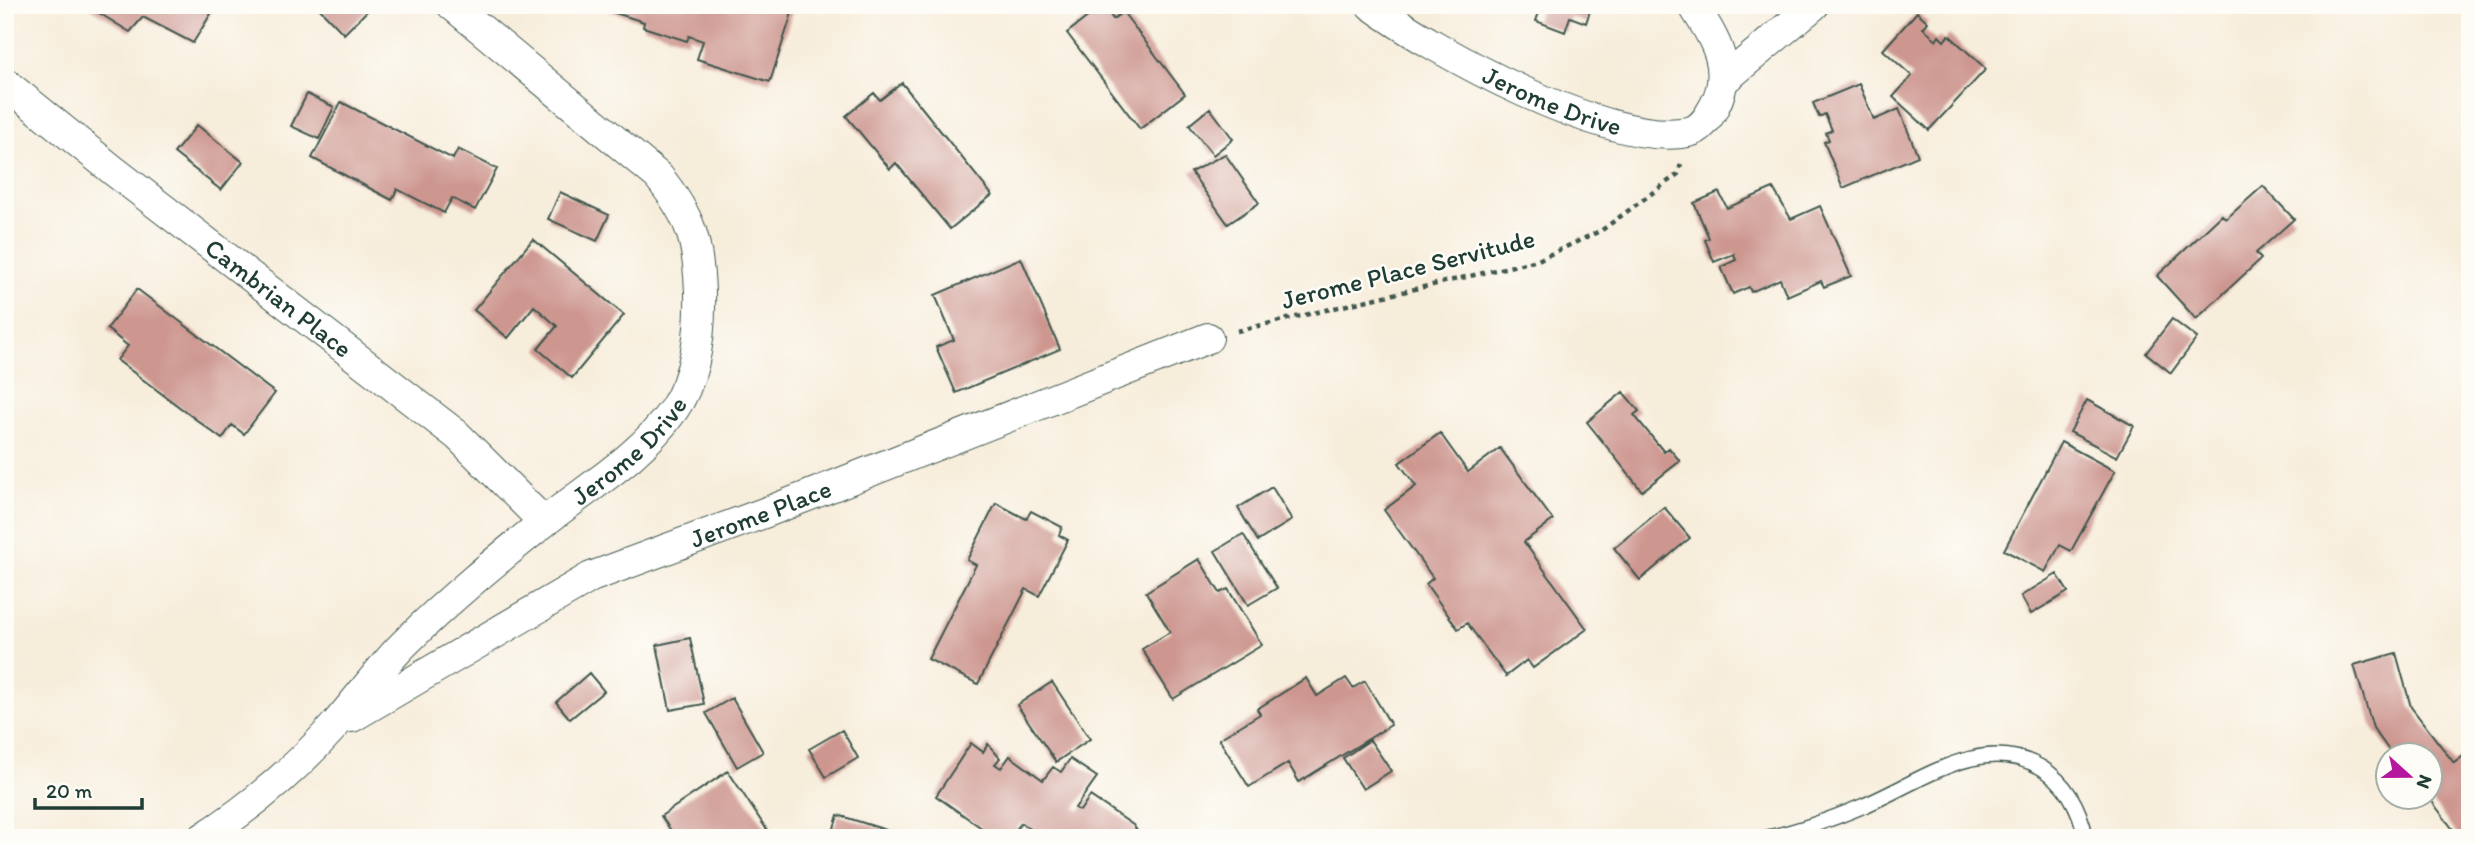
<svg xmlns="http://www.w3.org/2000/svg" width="2475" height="843" font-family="Itim,sans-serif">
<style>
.building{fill:#cd9790}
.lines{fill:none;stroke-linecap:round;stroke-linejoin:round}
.service-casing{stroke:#3f574d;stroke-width:17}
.minor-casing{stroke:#3f574d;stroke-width:32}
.path{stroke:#3f574d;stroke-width:4.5;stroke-dasharray:5 5;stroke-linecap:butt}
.service{stroke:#fff;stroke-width:14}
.minor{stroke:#fff;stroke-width:30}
.labels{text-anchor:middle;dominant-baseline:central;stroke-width:5;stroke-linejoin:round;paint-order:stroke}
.street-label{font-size:26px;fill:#1f3d34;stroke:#fdfcf7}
</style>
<rect width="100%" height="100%" fill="#fdfcf7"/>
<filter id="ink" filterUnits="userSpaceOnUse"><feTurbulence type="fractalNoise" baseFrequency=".0143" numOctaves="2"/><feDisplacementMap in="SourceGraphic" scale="14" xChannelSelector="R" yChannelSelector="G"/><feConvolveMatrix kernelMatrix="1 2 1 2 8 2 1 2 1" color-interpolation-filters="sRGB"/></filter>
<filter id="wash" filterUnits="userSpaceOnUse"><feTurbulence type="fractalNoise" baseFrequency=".00686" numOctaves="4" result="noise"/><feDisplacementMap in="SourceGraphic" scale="28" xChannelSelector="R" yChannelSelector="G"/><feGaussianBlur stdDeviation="1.57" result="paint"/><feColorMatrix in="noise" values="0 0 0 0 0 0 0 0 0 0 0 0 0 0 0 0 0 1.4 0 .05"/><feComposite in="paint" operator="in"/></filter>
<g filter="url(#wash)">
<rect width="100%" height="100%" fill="#f7eddb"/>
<g id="blocks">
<!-- building -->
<path class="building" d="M92 5H200L212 12 193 43 143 17 130 32 91 8Z
M316 5H373L344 34Z
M611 5H768L792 13 770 82 697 59 703 41 689 36 687 41 643 27 644 22 609 11Z
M1103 5 1113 19 1123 12 1185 94 1140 129 1067 33Z
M1536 5H1592L1586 23 1570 17 1565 32 1536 21 1541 7Z
M1917 12 1928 22 1923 28 1936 40 1939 36 1944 41 1949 35 1986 69 1929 130 1893 97 1912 76 1883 50Z
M902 83 992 195 950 229 896 163 890 169 846 116 874 93 880 100Z
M1859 84 1874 120 1899 109 1918 156 1843 188 1824 142 1829 140 1826 133 1832 130 1825 114 1819 117 1813 103Z
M307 94 334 107 319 139 291 126Z
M341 102 453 159 458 149 497 169 475 210 452 198 444 213 397 189 392 200 312 158Z
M1210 108 1233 139 1213 155 1189 125Z
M197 125 243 162 221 190 174 153Z
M1225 154 1259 203 1228 224 1191 172Z
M2263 186 2294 219 2256 253 2261 259 2196 319 2157 276 2222 215 2226 219Z
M1773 188 1791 219 1820 206 1851 276 1824 287 1821 281 1787 296 1780 279 1751 292 1749 287 1733 294 1721 267 1736 260 1734 254 1714 262 1705 240 1709 238 1694 203 1719 192 1727 208Z
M560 192 609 215 597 241 548 219Z
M533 239 624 315 572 378 538 349 557 326 534 306 508 338 474 310Z
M1021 258 1060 349 956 393 936 347 954 340 935 295Z
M137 289 275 393 244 434 232 425 222 439 117 360 128 346 107 329Z
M2172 319 2197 338 2171 373 2146 353Z
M1623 392 1639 411 1634 415 1664 452 1669 448 1680 461 1642 491 1587 422Z
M2087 400 2134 426 2117 457 2070 432Z
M1440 433 1468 472 1500 448 1553 520 1524 542 1587 629 1533 668 1527 660 1506 676 1467 623 1458 629 1426 584 1433 578 1384 510 1416 486 1399 463Z
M2061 442 2115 471 2071 551 2060 545 2045 572 2004 550Z
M1272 487 1292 520 1258 541 1238 508Z
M996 503 1026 519 1031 511 1062 527 1059 535 1068 540 1039 596 1026 589 978 684 928 659 976 565 967 560Z
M1664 507 1690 538 1640 580 1614 548Z
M1243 534 1277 588 1248 605 1215 551Z
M1199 559 1220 593 1228 589 1262 645 1173 699 1142 649 1170 632 1146 592Z
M2057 574 2068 592 2031 614 2021 596Z
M690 638 704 704 670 710 657 645Z
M2396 653 2411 707 2454 763 2470 751V838L2458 836 2430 799V756H2393L2373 728 2354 665Z
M589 673 604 691 570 719 556 702Z
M1306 678 1317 696 1346 678 1353 688 1365 681 1391 725 1299 782 1288 763 1249 787 1219 739 1260 714 1257 709Z
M1052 682 1090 739 1056 762 1017 705Z
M732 698 763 752 737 767 706 713Z
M842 730 858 758 826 777 809 749Z
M1370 740 1391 771 1363 789 1343 758Z
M971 743 983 752 988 744 1000 758 995 764 1001 768 1010 756 1043 780 1053 767 1061 772 1070 759 1097 777 1075 808 1080 811 1090 796 1133 825 1142 838H1042L1021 823 1010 838H996L936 796Z
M728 771 769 833 762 838H676L661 816Z
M838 815 886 830 883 838H831Z"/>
</g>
</g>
<g filter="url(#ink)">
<use href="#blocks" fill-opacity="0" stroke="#3f574d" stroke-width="2"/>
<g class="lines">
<defs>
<path id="service" d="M1766 838C1799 831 1832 819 1863 806 1919 783 1981 732 2042 768 2068 784 2080 809 2086 838"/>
<g id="minor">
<path id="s1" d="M1371 5C1434 51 1610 148 1688 132 1701 130 1708 118 1714 107 1735 68 1714 38 1693 5"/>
<path d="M1724 80 1814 5"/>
<path id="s2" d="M5 83 114 171 457 435 544 522"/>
<path id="s3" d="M352 717 591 577 772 510 1208 338"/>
<path id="s4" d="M203 838C252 806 296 769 335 725 359 698 381 666 407 641 449 599 497 560 543 523 588 487 640 458 674 409 696 377 701 330 700 292 698 240 691 217 658 176L452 5"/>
</g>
</defs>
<!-- service casing -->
<use href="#service" class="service-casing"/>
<!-- minor casing -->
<use href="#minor" class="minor-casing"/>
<!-- path -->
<path class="path" d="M1237 331 1538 260 1602 230 1678 174 1681 164"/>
<!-- service -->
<use href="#service" class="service"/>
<!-- minor -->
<use href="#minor" class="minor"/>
</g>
</g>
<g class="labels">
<!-- street labels -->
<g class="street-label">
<text stroke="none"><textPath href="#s1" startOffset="206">Jerome Drive</textPath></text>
<text transform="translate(1408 269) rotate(-14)">Jerome Place Servitude</text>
<text stroke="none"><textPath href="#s2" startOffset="348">Cambrian Place</textPath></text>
<text stroke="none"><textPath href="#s4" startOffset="578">Jerome Drive</textPath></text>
<text stroke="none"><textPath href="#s3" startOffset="458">Jerome Place</textPath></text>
</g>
</g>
<!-- margin -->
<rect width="2475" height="843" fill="none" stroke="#fdfcf7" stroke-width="28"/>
<!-- north arrow -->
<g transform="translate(2409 776) rotate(111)"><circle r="33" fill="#fdfcf7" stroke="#a4b0a9" stroke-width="2"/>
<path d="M0-5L12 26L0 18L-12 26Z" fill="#b5179e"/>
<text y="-10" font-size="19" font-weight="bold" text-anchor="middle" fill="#1f3d34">N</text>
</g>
<!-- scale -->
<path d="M35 798v10h107v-10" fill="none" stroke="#1f3d34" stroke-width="3.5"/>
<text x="46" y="798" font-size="21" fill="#1f3d34" stroke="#fdfcf7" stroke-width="5" paint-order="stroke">20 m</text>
</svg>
